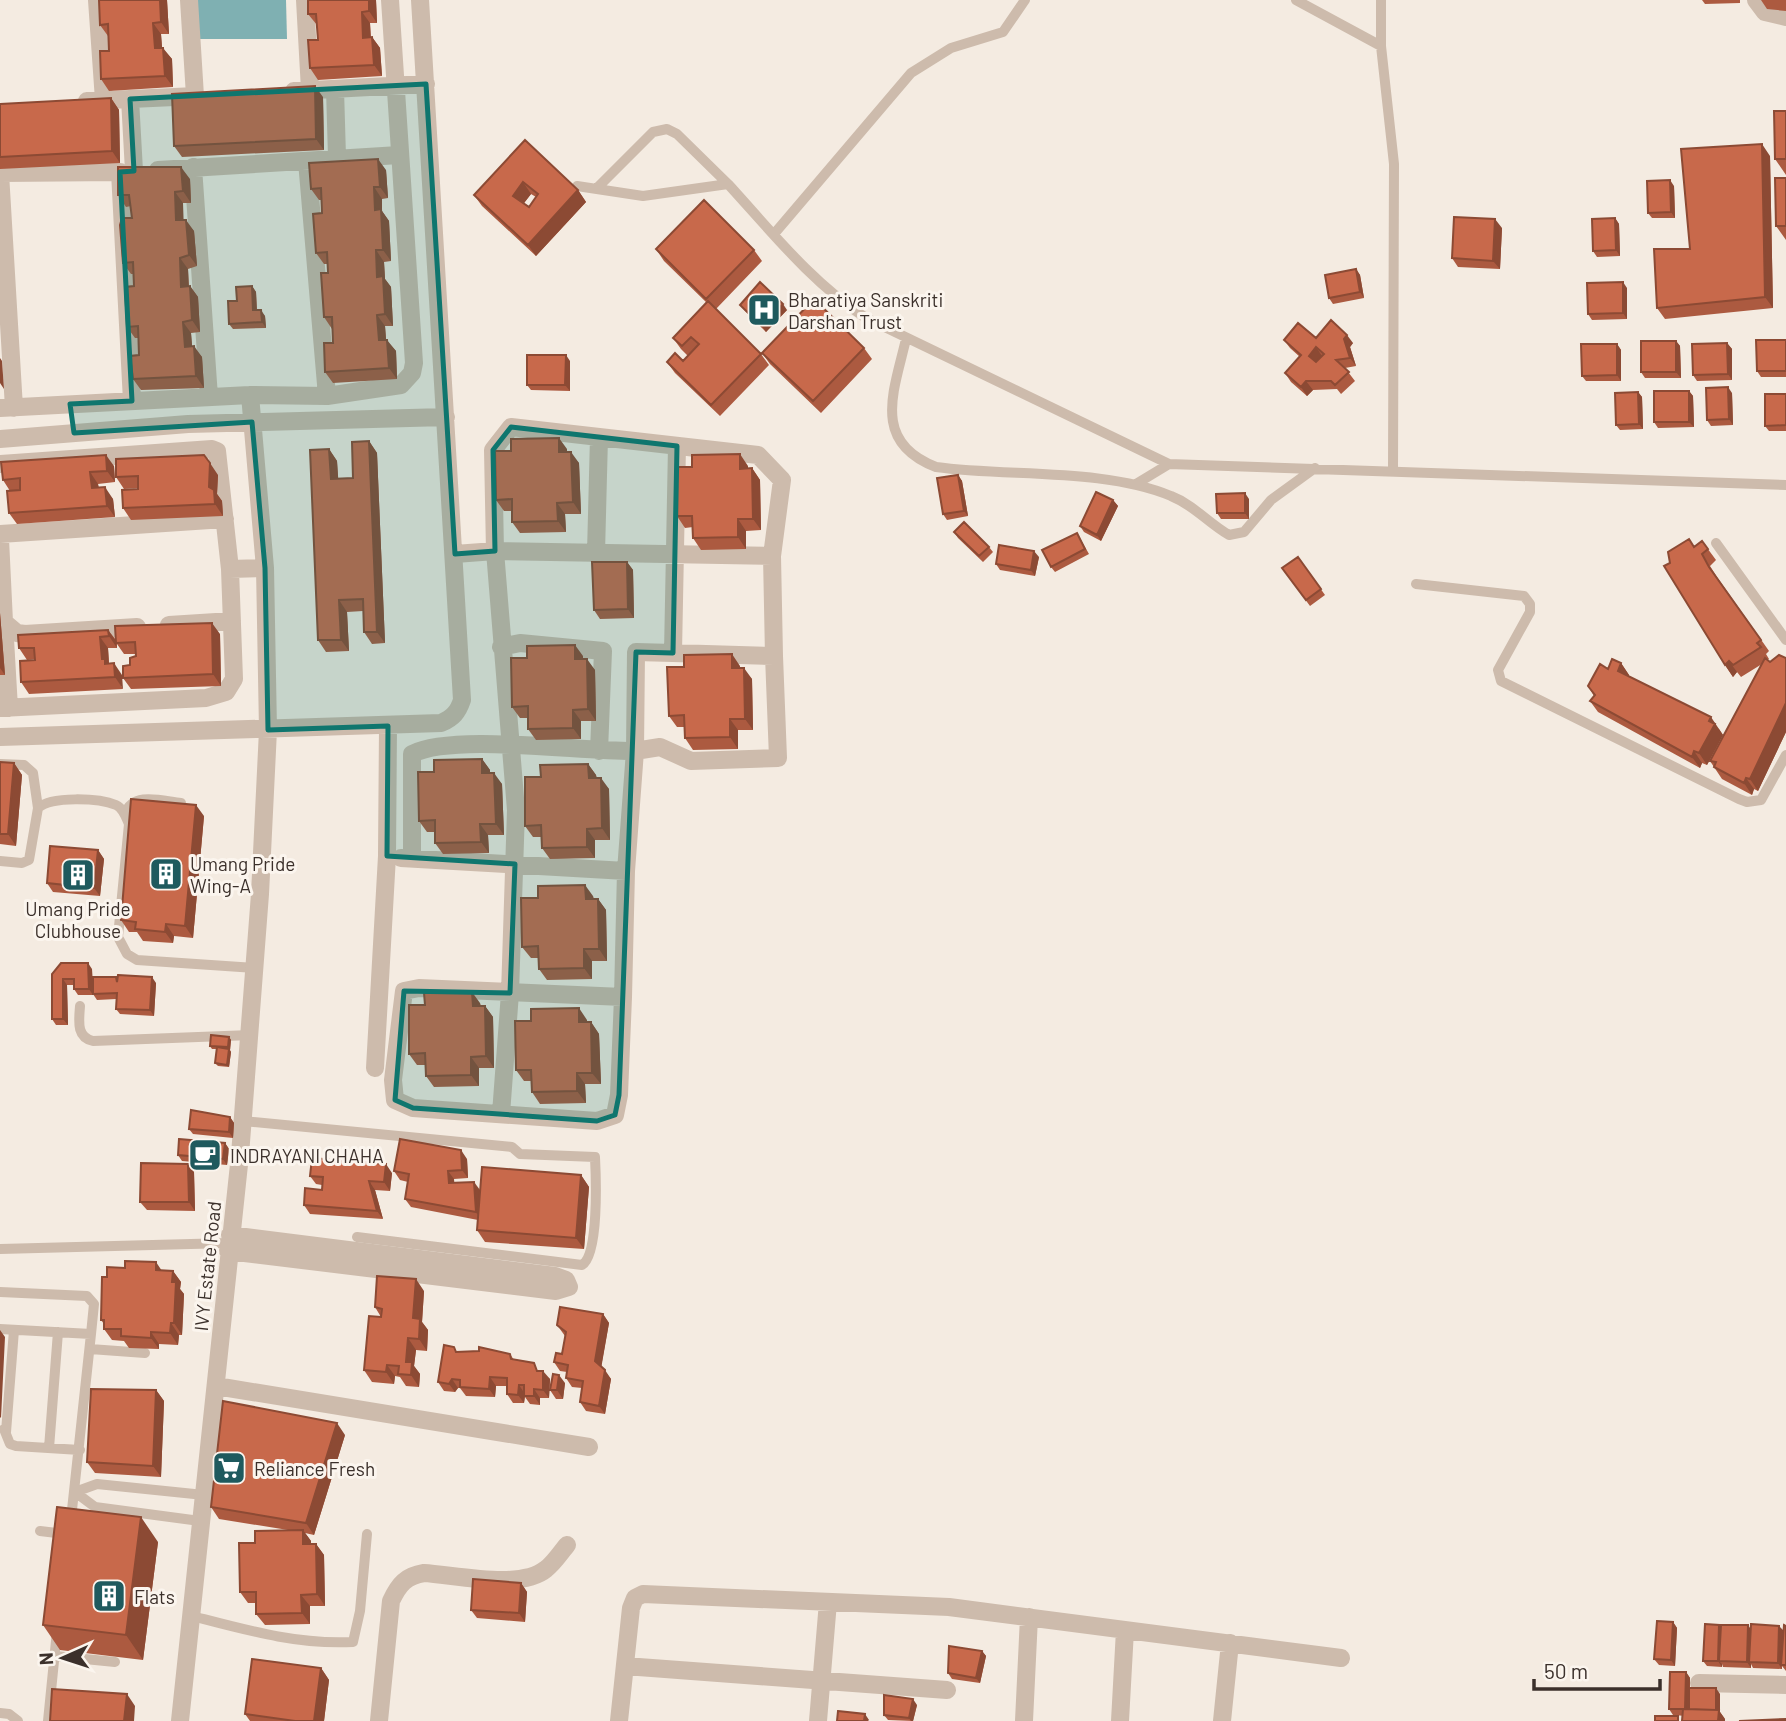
<svg xmlns="http://www.w3.org/2000/svg" width="1786" height="1721" font-family="Barlow,sans-serif">
<style>
.water{fill:#7fb0b2}
.lines{fill:none;stroke-linecap:round;stroke-linejoin:round}
.service{stroke:#cdbbac;stroke-width:10}
.minor{stroke:#cdbbac;stroke-width:18}
.wall{fill:#ac5a40;fill-rule:evenodd}
.shaded-wall{fill:#8c4a34}
.building{fill:#c8694b;stroke:#8c4a34;stroke-width:2;fill-rule:evenodd}
.marked{fill:#0f766e;fill-opacity:0.2;stroke:#0f766e;stroke-width:5;stroke-linejoin:round}
.labels{text-anchor:middle;dominant-baseline:central;stroke-width:6;stroke-linejoin:round;paint-order:stroke}
.poi-label{font-size:19px;fill:#3b302b;stroke:#fbf5ee;text-anchor:start}
.street-label{font-size:19px;fill:#3b302b;stroke:#fbf5ee}
</style>
<rect width="100%" height="100%" fill="#f4ebe1"/>
<!-- water -->
<path class="water" d="M189 0H286L287 39H191Z"/>
<g class="lines">
<!-- service -->
<path class="service" d="M1296 0 1381 46
M1381 0V46L1394 164 1393 470
M577 186 643 196 728 184C771 231 812 283 866 318L1169 464 1786 485
M596 189 653 132 667 129 677 134 728 184
M774 234 911 73 951 48 1003 32 1025 0
M906 339C894 391 871 442 936 467 1009 477 1104 468 1171 496 1194 505 1208 523 1229 535L1244 532 1271 500 1315 468
M1136 484 1169 464
M1716 543 1786 640
M1416 584 1524 596 1530 604V612L1498 670 1501 681 1739 799 1747 802 1761 800 1786 755
M0 764 24 765 33 773 38 808 29 860 22 863 0 861
M38 808C51 796 99 798 116 805 123 808 126 817 129 824L118 937 127 954 137 960 255 968
M125 814C133 791 162 801 181 803
M80 1006C79 1021 76 1037 93 1041L251 1035
M243 1121 512 1147 520 1154 595 1157C596 1177 599 1255 582 1265L357 1237
M0 1249 229 1243
M0 1292 87 1296 94 1304 91 1334
M0 1329 91 1334 71 1519
M90 1349 145 1353
M4 1429 10 1444 16 1446 80 1450
M6 1432 14 1330
M49 1448 58 1332
M200 1521 95 1507 75 1492 97 1484 204 1495
M40 1531 65 1534
M192 1616C246 1630 298 1645 353 1642L360 1611 367 1534
M55 1656 115 1662
M0 1713 9 1714 18 1721
M48 1721 57 1631"/>
<!-- minor -->
<path class="minor" d="M97 0 104 100
M189 0 195 96
M305 0 310 90
M1756 0 1765 12 1786 17
M335 89 337 157
M294 91 426 84
M130 99 134 171
M87 101 196 96
M307 161 327 396
M193 167 209 397
M158 170 399 155
M0 173 120 172 132 401
M0 173 14 408
M0 408 250 395 327 396 401 385 412 373 414 363 390 0
M0 439 188 424 446 417
M0 464 212 449 217 451 230 569 234 679 226 692 206 698 0 708
M0 534 225 519
M0 539 4 622 17 633 25 634 137 627
M596 553 599 437
M455 554 495 551 772 556 782 480 758 455 511 427 493 450 495 551 516 810 510 993 501 1114
M772 556 774 656
M230 569 265 568
M4 622 9 708
M169 625 232 621
M501 647 520 643 603 651 599 751
M673 653 636 652 635 751 660 747 691 761 778 758 774 656 673 653 677 446
M0 737 441 723C453 718 458 712 462 700L420 0
M401 858 626 871
M412 859V754C454 733 582 752 635 751L626 871 623 997 419 988 404 991 393 1080 395 1100 413 1108 597 1121 615 1115 619 1095 623 997
M375 1068 387 856 388 726
M228 1251 556 1291 569 1287 566 1280 555 1276 230 1235
M216 1386 589 1447
M625 1666 947 1690
M1699 1683 1786 1685
M180 1721 240 1155 260 894 268 730 265 568 250 395
M379 1721 391 1601C399 1584 406 1576 424 1573 456 1575 521 1590 546 1569 554 1563 561 1552 567 1545
M619 1721 631 1608 635 1598 643 1594 949 1607 1341 1658
M818 1721 828 1602
M1024 1721 1029 1617
M1120 1721 1125 1630
M1222 1721 1230 1643"/>
</g>
<!-- wall -->
<path class="wall" d="M167 0 169 34H161L162 48 172 59 173 87 109 91 101 79 109 51 108 36 100 25Z
M376 0 377 23H370L371 37H372L380 48 382 76 318 80 310 68 318 40 317 25 308 14Z
M1702 0H1740V3L1705 4Z
M1761 0H1786V11L1767 9Z
M323 97 324 150 182 157 174 146Z
M111 98 119 110 120 163 0 169V104Z
M1786 111V175L1775 159Z
M525 140 578 190 586 202 536 256 482 206 474 195ZM531 194 536 197 529 207 524 203Z
M1770 156 1773 308 1665 319 1657 308 1690 249Z
M386 170 388 198 382 199V211L389 221 391 261 384 262 385 279 391 287 393 326H385L386 340 396 351 397 379 333 383 325 372 333 343 332 329 324 317 328 273V264H324L316 253 322 213V200H319L311 189Z
M190 179 191 203H183V220L194 231 197 266 188 269 189 286H190L198 297 200 332 191 333 192 346 202 357 204 388 141 390 133 379 139 355V338H135L127 327 134 286V274H131L123 263 132 218 131 206 126 207 118 195Z
M1674 186 1675 218H1652L1648 213Z
M1615 218 1619 224 1620 256 1597 257 1593 251Z
M1776 226H1786V240Z
M1502 228 1500 269 1458 267 1452 258Z
M656 249 754 250 762 261 716 309 761 354 769 365 720 416 675 373 667 362 683 361 688 356 681 349 673 338 707 303 664 261Z
M1356 269 1360 275 1364 298 1333 304 1329 298Z
M252 286 256 292 257 310 265 316 266 328 233 329 229 324 237 301Z
M1627 288V319L1592 320 1588 314Z
M740 305 787 310 766 332 744 310Z
M1316 338 1353 343 1350 347 1356 366 1345 368 1355 381 1341 394 1337 389 1313 390 1307 396 1291 382 1285 373 1300 357 1290 348 1284 340Z
M1786 340V377H1761L1757 371Z
M1676 341 1680 346 1681 378H1645L1641 372Z
M1727 343 1732 349V380L1697 381 1693 375Z
M1617 344 1621 350V381H1586L1582 376Z
M864 348 872 359 821 413 770 364 762 353Z
M570 361V391L531 390 527 385Z
M1689 391 1693 396 1694 427 1658 428 1654 422Z
M1638 392 1642 397 1643 429 1620 430 1616 425Z
M1732 393 1733 425 1711 426 1707 420Z
M1786 394V431H1769L1765 426Z
M369 441 377 453 385 643 372 644 364 632 363 611 347 612 349 651 326 652 318 640 329 449 337 461 338 478H353Z
M567 449V452L579 463 581 514H565L566 532 520 533 512 522V511H504L496 500Z
M116 459 218 475 217 494 222 501 223 516 131 520 123 508 138 488 124 489 116 477Z
M114 466 115 482 98 484 99 488 113 499 115 517 17 524 9 513 10 491 3 480Z
M748 466V468H752L760 480 761 530 746 531V549L701 550 693 538V527L685 528 677 516Z
M958 475 962 481 968 516 947 520 943 514Z
M1249 499V519H1221L1217 513Z
M1113 500 1118 506 1101 541 1084 532 1080 526Z
M954 532 989 547 993 552 983 562 958 538Z
M1077 533 1089 554 1055 572 1051 567Z
M1702 541 1716 560 1710 566 1717 577 1769 651 1766 654 1769 659 1767 660 1770 662 1786 658V732L1758 791 1754 789 1752 795 1722 779 1710 761 1762 664 1741 677 1737 672 1733 677 1725 665 1670 563Z
M1039 557 1035 576 1000 570 996 564Z
M1298 557 1325 595 1310 606 1282 568Z
M627 562 633 570 634 618 600 619 594 610Z
M0 613 5 675H0Z
M108 630 116 640 220 634 221 686 131 689 123 678 136 656 135 654H124L117 644V648H108L109 663 123 689 29 694 21 682 35 659 27 660 19 648Z
M583 656V659L595 670 596 721H581V739L536 740 528 729V718H520L512 707Z
M1621 663 1629 675V676L1719 729 1723 735 1707 765 1702 763 1700 768 1598 712 1590 701 1594 696 1588 686 1608 669Z
M740 666V668L752 679 753 730H738V749L693 750 685 738V727H677L669 716Z
M482 759 490 770V773L502 784 504 835H488L489 853 443 854 435 843V832H427L419 821 434 772Z
M0 762 14 763 22 775 16 846 0 844Z
M588 764 596 775 597 778 609 789 610 840H595V858L550 859 542 848 541 837H533L525 826 541 777Z
M204 816 193 938 174 936 173 943 143 941 137 932H129L121 920Z
M98 850 104 859 100 896 53 892 47 883Z
M593 896 594 899H598L606 910 607 961H592V979L547 980 539 969 538 958H531L522 947Z
M92 969 93 995H78L74 989V985H67L68 1025H56L52 1019V974Z
M117 979 156 983 154 1016 120 1014 116 1009V999L97 1000 93 994Z
M480 1003 481 1006H485L493 1017 494 1068H479V1086L434 1087 426 1076 425 1065H417L409 1054Z
M587 1020V1022H591L599 1034 601 1084H585L586 1103 540 1104 532 1092V1081H524L516 1070Z
M229 1037 231 1040 230 1050 231 1052 229 1067 218 1066 215 1063 217 1049H212L210 1046Z
M230 1117 234 1123 233 1138 193 1134 189 1129Z
M225 1143 229 1149 227 1165 182 1161 178 1155Z
M467 1159 468 1178 454 1179V1183L480 1190 581 1175 589 1187 584 1249 485 1242 477 1230 478 1220 411 1207 405 1199 408 1182 400 1180 394 1171Z
M194 1172 195 1211 147 1210 140 1202Z
M392 1173 390 1191 375 1190 383 1219 310 1214 304 1205 322 1190V1185L316 1184 310 1176Z
M162 1270 173 1271 181 1282 180 1289 184 1294 182 1335H179L178 1345 159 1344V1349L129 1348 124 1341 112 1340 104 1329V1324L101 1320Z
M424 1291 422 1322 428 1330 427 1351 416 1350 414 1366 420 1374 419 1387 406 1386 400 1377 395 1376 394 1384 372 1382 364 1370 381 1317 375 1307Z
M603 1314 609 1323 601 1367 611 1379 605 1414 586 1411 580 1402 582 1388 572 1387 566 1378 567 1372 560 1371 554 1362 562 1354 565 1336 557 1325Z
M458 1352 510 1354 514 1360 539 1371 550 1379 549 1398H540V1405L530 1404 525 1397 524 1403H513L507 1394V1386H496L495 1397 466 1396 460 1388H458L455 1392 444 1391 438 1382Z
M565 1383 563 1399H556L550 1390Z
M156 1390 164 1401 161 1477 95 1473 87 1462Z
M345 1435 314 1535 305 1533 311 1541V1544H316L324 1555 325 1606H310V1624L265 1625 256 1614V1603H248L240 1592 255 1543 288 1530 219 1519 211 1507Z
M158 1542 143 1660 60 1650 43 1625Z
M521 1583 527 1592 525 1622 477 1618 471 1610Z
M1673 1622 1677 1628 1675 1666 1659 1665 1654 1659Z
M1719 1625 1721 1626 1783 1631 1786 1626V1671L1782 1666V1669L1753 1668 1751 1664V1668L1723 1667 1722 1664V1667L1707 1666 1703 1661Z
M982 1651 986 1656 980 1683 952 1679 948 1673Z
M321 1668 329 1680 324 1721H250L245 1714Z
M1686 1672 1690 1678V1688L1720 1694V1712L1725 1719 1673 1715 1669 1709Z
M917 1705 913 1721 888 1720 884 1715Z"/>
<!-- shaded-wall -->
<path class="shaded-wall" d="M160 0H167L169 34 161 22Z
M369 0H376L377 23 369 11Z
M362 12 370 23 371 49 363 38Z
M153 23 161 34 163 60 155 48Z
M372 37 380 48 382 76 374 65Z
M163 48 172 59 173 87 165 76Z
M315 86 323 97 324 150 316 139Z
M111 98 119 110 120 163 112 151Z
M1762 144 1770 156 1773 308 1765 297Z
M378 159 386 170 388 198 380 187Z
M181 167 190 179 191 203 183 191Z
M1670 180 1674 186 1675 218 1671 212Z
M523 182 531 194 521 207 513 196Z
M374 187 382 199V211L389 221 391 261 383 250 375 210Z
M578 190 586 202 536 256 528 245Z
M175 192 183 203 184 232 176 220Z
M1615 218 1619 224 1620 256 1616 250Z
M1495 219 1502 228 1500 269 1493 261Z
M186 220 194 231 197 266 189 255Z
M376 250 384 262 385 279 391 287 393 326 385 314 377 277Z
M180 258 188 269 189 298 181 287Z
M1356 269 1360 275 1364 298 1360 292Z
M1623 282 1627 288V319L1623 313Z
M190 286 198 297 200 332 192 320Z
M252 286 256 292 257 316 253 310Z
M783 304 787 310 766 332 762 326Z
M261 310 265 316 266 328 262 322Z
M377 315 385 326 387 352 379 340Z
M183 322 191 333 193 358 185 347Z
M1347 335 1353 343 1350 347 1356 366 1350 358 1344 339Z
M387 340 396 351 397 379 389 368Z
M1676 341 1680 346 1681 378 1676 372Z
M1727 343 1732 349V380L1728 374Z
M1617 344 1621 350V381L1617 375Z
M194 346 202 357 204 388 196 376Z
M1316 347 1322 356 1315 365 1309 356Z
M566 355 570 361V391L565 385Z
M0 358 2 361 4 389 0 383Z
M1306 381 1313 390 1307 396 1301 387Z
M1728 387 1732 393 1733 425 1729 419Z
M1689 391 1693 396 1694 427 1689 422Z
M1638 392 1642 397 1643 429 1639 424Z
M559 438 567 449V464L559 452Z
M369 441 377 453 385 643 377 632Z
M329 449 337 461 339 490 331 479Z
M571 452 579 463 581 514 573 502Z
M740 454 748 466V480L740 469Z
M106 455 114 466 115 482 107 471Z
M210 463 218 475 217 494 222 501 223 516 215 504 209 487Z
M752 468 760 480 761 530 753 519Z
M90 472 98 484 100 500 92 488Z
M958 475 962 481 968 516 964 511Z
M105 487 113 499 115 517 107 506Z
M1245 493 1249 499V519L1245 513Z
M1113 500 1118 506 1101 541 1097 535Z
M557 503 565 514 566 532 558 521Z
M738 519 746 531V549L738 537Z
M1034 551 1039 557 1035 576 1031 570Z
M627 562 633 570 634 618 628 609Z
M339 600 347 612 349 651 341 640Z
M0 613 5 675 0 668Z
M212 623 220 634 221 686 213 674Z
M108 630 116 641 117 648 109 636Z
M100 637 108 648 109 665 113 671 102 659Z
M575 645 583 656V670L575 659Z
M732 654 740 666V680L732 668Z
M587 659 595 670 596 721 588 709Z
M1729 661 1737 672 1733 677 1725 665Z
M114 663 122 675 123 689 115 677Z
M1621 663 1629 675 1626 683 1618 671Z
M744 668 752 679 753 730 745 719Z
M1786 703V732L1758 791 1750 779Z
M573 710 581 721V739L573 728Z
M1711 717 1723 735 1707 765 1699 753Z
M730 719 738 730V749L730 737Z
M1694 751 1702 763 1700 768 1692 757Z
M482 759 490 770V785L482 773Z
M14 763 22 775 16 846 8 834Z
M588 764 596 775 597 790 589 778Z
M494 773 502 784 504 835 496 824Z
M601 778 609 789 610 840 602 828Z
M1746 778 1754 789 1752 795 1744 783Z
M196 805 204 816 193 938 185 926Z
M480 824 488 835 489 853 481 842Z
M587 829 595 840V858L587 847Z
M98 850 104 859 100 896 94 888Z
M585 885 593 896 594 910 586 899Z
M598 899 606 910 607 961 599 949Z
M166 924 174 936 173 943 165 932Z
M584 949 592 961V979L584 968Z
M88 963 92 969 93 995 89 989Z
M152 977 156 983 154 1016 150 1010Z
M63 979 67 985 68 1025 63 1019Z
M472 992 480 1003 481 1018 473 1006Z
M485 1006 493 1017 494 1068 486 1056Z
M579 1008 587 1020V1034L579 1022Z
M591 1022 599 1034 601 1084 592 1073Z
M229 1037 231 1040 230 1050 228 1047Z
M229 1049 231 1052 229 1067 227 1065Z
M471 1057 479 1068V1086L471 1075Z
M577 1073 585 1084 586 1103 577 1091Z
M230 1117 234 1123 233 1138 229 1132Z
M225 1143 229 1149 227 1165 223 1159Z
M461 1150 467 1159 468 1178 462 1170Z
M188 1164 194 1172 195 1211 189 1202Z
M386 1164 392 1173 390 1191 384 1182Z
M448 1171 454 1179 455 1191 449 1183Z
M581 1175 589 1187 584 1249 576 1238Z
M369 1181 375 1190 383 1219 377 1211Z
M474 1182 480 1190 482 1221 476 1212Z
M156 1262 164 1274 156 1270Z
M173 1271 181 1282 180 1289 184 1294 182 1335 174 1323Z
M416 1279 424 1291 422 1322 428 1330 427 1351 419 1339 413 1318Z
M603 1314 609 1323 601 1369 595 1361Z
M171 1323 179 1335 178 1345 170 1333Z
M0 1330 5 1337 1 1418 0 1417Z
M151 1332 159 1344V1349L151 1338Z
M408 1338 416 1350 414 1366 420 1374 419 1387 411 1375 406 1362Z
M387 1365 395 1376 394 1384 386 1372Z
M605 1370 611 1379 605 1414 599 1406Z
M543 1371 550 1379 549 1398 543 1390Z
M559 1375 565 1383 563 1399 557 1390Z
M490 1377 496 1386 495 1397 489 1389Z
M452 1379 458 1388 455 1392 449 1384Z
M519 1385 525 1394 524 1403 518 1395Z
M534 1389 540 1398V1405L534 1396Z
M156 1390 164 1401 161 1477 153 1466Z
M337 1423 345 1435 314 1535 306 1523Z
M141 1517 158 1542 143 1660 126 1635Z
M303 1530 311 1541V1556L303 1544Z
M316 1544 324 1555 325 1606 317 1594Z
M521 1583 527 1592 525 1622 519 1613Z
M301 1595 310 1606V1624L302 1613Z
M1673 1622 1677 1628 1675 1666 1671 1660Z
M1719 1625 1723 1630 1719 1661 1722 1664V1667L1718 1661Z
M1748 1625 1752 1631 1749 1662 1751 1664V1668L1747 1662Z
M1779 1626 1784 1631 1781 1665 1782 1669 1778 1663Z
M982 1651 986 1656 980 1683 976 1678Z
M321 1668 329 1680 324 1721H314Z
M1686 1672 1690 1678 1689 1715 1685 1709Z
M1716 1688 1720 1694V1712L1725 1719V1721H1718L1716 1710Z
M127 1694 135 1706 134 1721H124Z
M913 1699 917 1705 913 1721H911L909 1718Z
M865 1714 869 1720 868 1721H864Z"/>
<!-- building -->
<path class="building" d="M99 0H160L161 22 153 23 155 48H163L165 76 101 79 100 51H109L108 24 100 25Z
M308 0H369V11L362 12 363 38 372 37 374 65 310 68 308 40H318L316 14H308Z
M315 86 316 139 174 146 172 94Z
M111 98 112 151 0 157V104Z
M1774 111H1786V159H1775Z
M525 140 578 190 528 245 474 195ZM523 182 538 194 529 207 513 196Z
M1762 144 1765 297 1657 308 1654 249H1690L1681 149Z
M378 159 380 187H374L375 210 381 209 383 250H376L377 277 383 276 385 314 377 315 379 340H387L389 368 325 372 324 343H333L332 317H324L321 273H328L327 252 316 253 313 214 322 213 321 188 311 189 309 163Z
M118 167H181L183 191 175 192 176 220H186L189 255 180 258 181 287 190 286 192 320 183 322 185 347 194 346 196 376 133 379 130 356 139 355 138 326 127 327 125 287 134 286 133 262 123 263 120 225 122 218H132L129 195H118Z
M1775 178H1786V226H1776Z
M1670 180 1671 212 1648 213 1647 181Z
M704 200 754 250 706 299 656 249Z
M1454 217 1495 219 1493 261 1452 258Z
M1615 218 1616 250 1593 251 1592 219Z
M1356 269 1360 292 1329 298 1325 275Z
M760 282 783 304 762 326 740 305Z
M1623 282V313L1588 314 1587 283Z
M252 286 253 310H261L262 322 229 324 228 301H237L236 287Z
M814 299 864 348 813 401 762 353Z
M708 301 761 354 711 405 667 362 675 353 683 361 699 344 691 337 682 346 673 338Z
M1331 320 1347 335 1344 339 1350 358 1336 360 1349 372 1335 385 1331 381H1306L1301 387 1285 373 1301 355 1284 340 1298 323 1316 338ZM1316 347 1324 354 1316 362 1309 356Z
M1756 340H1786V371H1757Z
M1641 341H1676V372H1641Z
M1727 343 1728 374 1693 375 1692 344Z
M1581 344H1617V375L1582 376Z
M527 355H566L565 385H527Z
M1728 387 1729 419 1707 420 1706 388Z
M1654 391H1689V422H1654Z
M1638 392 1639 424 1616 425 1615 393Z
M1765 394H1786V425L1765 426Z
M559 438V452H571L573 502 557 503 558 521 512 522V499L496 500 495 451H511V439Z
M369 441 377 632H364L363 599 339 600 341 640H318L310 450 329 449 331 479 353 478 352 442Z
M740 454V469L752 468 753 519H738V537L693 538 692 516H677L676 467H692V455Z
M106 455 107 471 90 472 92 488 105 487 107 506 9 513 7 491 20 490V478L3 480 1 462Z
M204 455 210 463 209 487 214 490 215 504 123 508 122 490 138 489V476L116 477V459Z
M958 475 964 511 943 514 937 478Z
M1096 492 1113 500 1097 535 1080 526Z
M1245 493V513H1217L1216 494Z
M964 522 989 547 979 556 954 532Z
M1077 533 1085 549 1051 567 1042 550Z
M1689 539 1694 547 1702 541 1708 549 1702 554 1709 567 1761 640 1757 643 1761 647 1733 665 1729 661 1725 665 1664 566 1670 563 1668 552Z
M999 545 1034 551 1031 570 996 564Z
M1298 557 1321 589 1306 600 1282 568Z
M592 562H627L628 609 594 610Z
M212 623 213 674 123 678V666L130 665V658L136 656 135 642 116 643 115 626Z
M108 630 109 636 100 637 102 659H105V664L114 663 115 677 21 682 20 661 35 660 34 648H19L18 635Z
M575 645V659H587L588 709 573 710V728L528 729V706L512 707 511 658H527V646Z
M732 654V668H744L745 719H730V737L685 738 684 715 669 716 667 667H684V655Z
M1779 655 1786 658V703L1750 779 1746 778 1744 783 1714 767 1716 762 1710 761 1765 658 1770 662Z
M1612 659 1621 663 1618 671 1711 717 1709 721 1715 724 1699 753 1694 751 1692 757 1590 701 1595 695 1588 686 1600 664 1608 669Z
M482 759V773H494L496 824H480L481 842 435 843V820L419 821 418 772H434V760Z
M0 762 14 763 8 834H0Z
M588 764 589 778H601L602 828 587 829V847L542 848 541 825 525 826V777H541L540 765Z
M131 799 196 805 185 926 166 924 165 932 135 929 136 922 121 920Z
M50 846 98 850 94 888 47 883Z
M585 885 586 899H598L599 949H584V968L539 969 538 946 522 947 521 898H538V886Z
M61 963H88L89 989H74V979H63V1019H52V974Z
M118 975 152 977 150 1010 116 1009 117 993 93 994V977H116L117 982Z
M472 992 473 1006H485L486 1056 471 1057V1075L426 1076 425 1053 409 1054V1005H425L424 993Z
M579 1008V1022H591L592 1073H577V1091L532 1092 531 1070H516L515 1021H531V1009Z
M211 1035 229 1037 228 1047 210 1046Z
M217 1047 229 1049 227 1065 215 1063Z
M191 1110 230 1117 229 1132 189 1129Z
M179 1139 225 1143 223 1159 178 1155Z
M400 1139 461 1150 462 1170 448 1171 449 1183 474 1182 476 1212 405 1199 409 1174 394 1171Z
M312 1158 386 1164 384 1182 369 1181 377 1211 304 1205 305 1188 322 1190 323 1177 310 1176Z
M141 1163 188 1164 189 1202H140Z
M482 1167 581 1175 576 1238 477 1230Z
M125 1261 156 1262V1270L173 1271 172 1282H176L174 1323H171L170 1333 151 1332V1338L121 1336V1329H104V1320H101L102 1277H107V1267L125 1268Z
M377 1276 416 1279 413 1318 420 1319 419 1339 408 1338 406 1362H412L411 1375 398 1374 399 1366 387 1365 386 1372 364 1370 369 1316 381 1317 382 1309 375 1307Z
M560 1307 603 1314 595 1361 605 1370 599 1406 580 1402 583 1381 566 1378 568 1365 554 1362 556 1353 562 1354 566 1332 557 1325Z
M444 1345 454 1347 456 1352 479 1351V1347L510 1354 511 1359 534 1363 537 1371H543V1390L534 1389V1396H524V1385H519L518 1395 507 1394V1378L490 1377 489 1389 460 1387V1380L452 1379 449 1384 438 1382Z
M553 1374 559 1375 557 1390H550Z
M91 1389 156 1390 153 1466 87 1462Z
M223 1401 337 1423 306 1523 211 1507Z
M57 1507 141 1517 126 1635 43 1625Z
M303 1530V1544H316L317 1594 301 1595 302 1613 256 1614V1592H240L239 1543H255V1531Z
M473 1579 521 1583 519 1613 471 1610Z
M1657 1621 1673 1622 1671 1660 1654 1659Z
M1705 1624 1719 1625 1718 1661H1703Z
M1751 1624 1779 1626 1778 1663 1749 1662Z
M1721 1625H1748L1747 1662 1719 1661Z
M1784 1625 1786 1626V1665H1781Z
M949 1646 982 1651 976 1678 948 1673Z
M252 1659 321 1668 314 1721H295L245 1714Z
M1670 1672H1686L1685 1709H1669Z
M1689 1688H1716V1710L1689 1709Z
M52 1689 127 1694 124 1721H50Z
M884 1695 913 1699 909 1718 884 1715Z
M1683 1709 1719 1710 1718 1721H1682Z
M838 1711 865 1714 864 1721H837Z
M1655 1716H1678V1721H1655Z
M1786 1719V1721H1739Z"/>
<!-- marked area -->
<path class="marked" d="M426 84 455 554 495 551 493 450 511 427 677 446 673 653 636 652 619 1095 615 1115 597 1121 413 1108 395 1100 404 991 510 993 515 864 387 856 388 726 268 730 265 568 252 422 74 433 70 404 132 401 120 172 134 171 130 99Z"/>
<!-- icons -->
<defs>
<symbol id="hospital-square" viewBox="-11 -11 22 22"><rect x="-9" y="-9" width="18" height="18" rx="4" fill="#1f5a5e" stroke="#fbf5ee"/><path d="M-5-5h3v3.5h4V-5h3V5h-3V1.5h-4V5h-3Z" fill="#fff"/></symbol>
<symbol id="building-square" viewBox="-11 -11 22 22"><rect x="-9" y="-9" width="18" height="18" rx="4" fill="#1f5a5e" stroke="#fbf5ee"/><path d="M-4-6H4V6H1V3H-1V6H-4ZM-2.5-4.3h1.7v1.8h-1.7ZM.8-4.3h1.7v1.8H.8ZM-2.5-1h1.7V.8h-1.7ZM.8-1h1.7V.8H.8Z" fill="#fff"/></symbol>
<symbol id="cafe-square" viewBox="-11 -11 22 22"><rect x="-9" y="-9" width="18" height="18" rx="4" fill="#1f5a5e" stroke="#fbf5ee"/><path d="M-5.5-4.5H6V0H3Q3 3.5 0 3.5H-2.5Q-5.5 3.5-5.5 0ZM3-3.2v2h1.7v-2ZM-6 4.5H4V6H-6Z" fill="#fff"/></symbol>
<symbol id="supermarket-square" viewBox="-11 -11 22 22"><rect x="-9" y="-9" width="18" height="18" rx="4" fill="#1f5a5e" stroke="#fbf5ee"/><path d="M-6-5.5h2.5l.6 2H6L4.5 2H-2.5L-4.4-4H-6ZM-1.5 3.2a1.3 1.3 0 1 0 .1 0ZM3 3.2a1.3 1.3 0 1 0 .1 0Z" fill="#fff"/></symbol>
</defs>
<g fill-rule="evenodd">
<use href="#hospital-square" x="745" y="291" width="38" height="38"/>
<use href="#building-square" x="147" y="855" width="38" height="38"/>
<use href="#building-square" x="59" y="856" width="38" height="38"/>
<use href="#cafe-square" x="186" y="1136" width="38" height="38"/>
<use href="#supermarket-square" x="210" y="1449" width="38" height="38"/>
<use href="#building-square" x="90" y="1577" width="38" height="38"/>
</g>
<g class="labels">
<!-- poi labels -->
<g class="poi-label">
<text x="788" y="299">Bharatiya Sanskriti<tspan x="788" dy="22">Darshan Trust</tspan></text>
<text x="190" y="863">Umang Pride<tspan x="190" dy="22">Wing-A</tspan></text>
<text x="78" y="908" text-anchor="middle">Umang Pride<tspan x="78" dy="22">Clubhouse</tspan></text>
<text x="230" y="1155">INDRAYANI CHAHA</text>
<text x="254" y="1468">Reliance Fresh</text>
<text x="134" y="1596">Flats</text>
</g>
<!-- street labels -->
<g class="street-label">
<text transform="translate(207 1266) rotate(-84)">IVY Estate Road</text>
</g>
</g>
<!-- north arrow -->
<g transform="translate(63 1658) rotate(267)" stroke="#fbf5ee" stroke-width="5" paint-order="stroke">
<path d="M0-5L12 26L0 18L-12 26Z" fill="#3b302b"/>
<text y="-10" font-size="19" font-weight="bold" text-anchor="middle" fill="#3b302b">N</text>
</g>
<!-- scale -->
<path d="M1534 1679v10h126v-10" fill="none" stroke="#3b302b" stroke-width="3.5"/>
<text x="1544" y="1679" font-size="21" fill="#3b302b" stroke="#fbf5ee" stroke-width="5" paint-order="stroke">50 m</text>
</svg>
